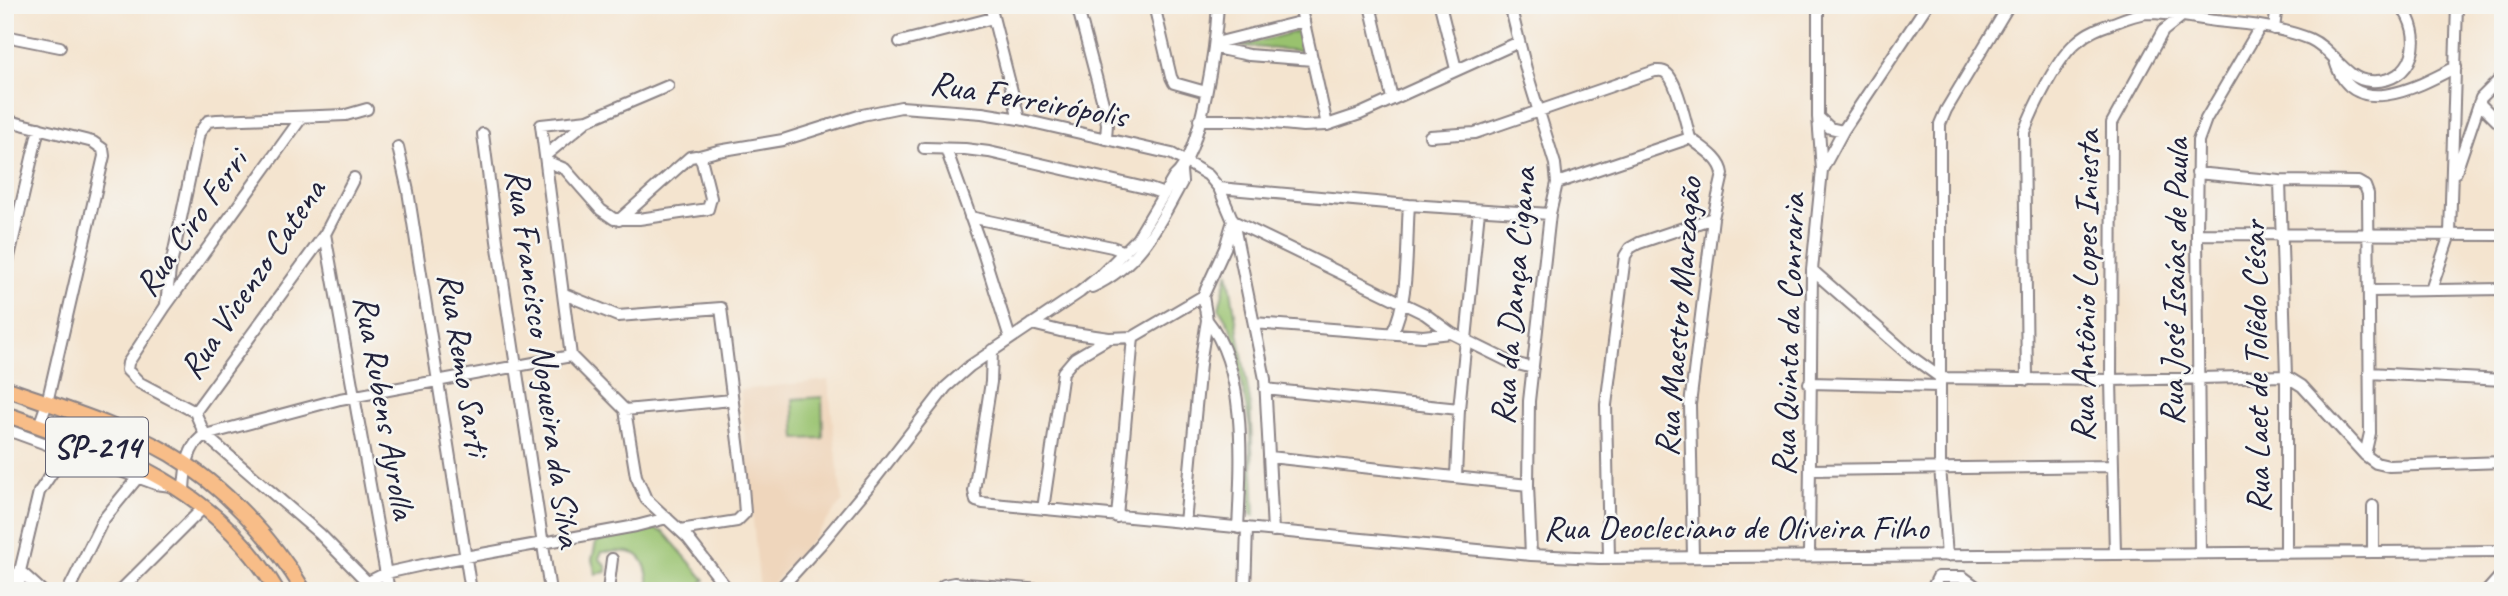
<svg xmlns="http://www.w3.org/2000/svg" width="2508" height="596" font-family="Caveat,sans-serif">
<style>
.built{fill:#efd6bc}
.green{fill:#99c26e;stroke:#5e7254;stroke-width:2}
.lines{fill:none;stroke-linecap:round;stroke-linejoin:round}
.minor-casing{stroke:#8b8385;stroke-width:14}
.major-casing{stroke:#8b8385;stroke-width:18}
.minor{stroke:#fff;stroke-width:10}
.major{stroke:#f8bd88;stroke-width:14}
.labels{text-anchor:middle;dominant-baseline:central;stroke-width:5;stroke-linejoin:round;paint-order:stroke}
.shield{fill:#f6f6f2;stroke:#626272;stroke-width:2}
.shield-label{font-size:33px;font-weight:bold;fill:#22223b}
.street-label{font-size:35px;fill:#22223b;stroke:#f6f6f2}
</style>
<rect width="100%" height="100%" fill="#f6f6f2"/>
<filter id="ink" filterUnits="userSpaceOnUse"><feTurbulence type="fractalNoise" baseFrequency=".0143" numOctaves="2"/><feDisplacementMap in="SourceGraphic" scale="14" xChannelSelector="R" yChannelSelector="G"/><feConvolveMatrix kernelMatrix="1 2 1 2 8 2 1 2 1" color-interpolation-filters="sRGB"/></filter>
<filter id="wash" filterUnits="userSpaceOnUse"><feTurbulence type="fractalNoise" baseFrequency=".00686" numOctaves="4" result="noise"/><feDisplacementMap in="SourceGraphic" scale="28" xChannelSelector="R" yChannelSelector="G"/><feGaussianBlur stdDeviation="1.57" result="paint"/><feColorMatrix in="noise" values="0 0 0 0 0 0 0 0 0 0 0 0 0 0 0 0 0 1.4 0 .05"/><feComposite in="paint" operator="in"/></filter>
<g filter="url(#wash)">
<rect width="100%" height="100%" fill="#f4e4cf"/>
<!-- built -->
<path class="built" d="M828 380 842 502 814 537 766 591H760L740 390Z"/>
<!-- green -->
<path class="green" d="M1299 31 1302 51 1240 46Z
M1228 272 1250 402 1255 516 1251 515 1250 510V427L1232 330 1219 308Z
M822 397 823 438 796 439 793 399Z
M643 529H654L664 532 705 580 690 591H650C645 552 640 550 602 552L599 558 606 566V572L596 574 592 560 596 542Z"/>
</g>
<g filter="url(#ink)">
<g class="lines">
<defs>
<path id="minor" d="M990 5 1019 119
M1077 5 1104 107 1107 124 1106 139
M1154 5 1171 77 1174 83 1206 92
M1300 5 1327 125
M1370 5 1392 98
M1440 5 1456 69
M1510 5 1527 73 1555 164 1557 183 1550 214 1529 401 1528 485 1531 555
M2274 29 2277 5
M5 36 60 47
M900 42 993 18
M1216 43 1304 21
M1215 48 1249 55 1313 60
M2334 57C2350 123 2416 88 2456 67
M2479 103 2503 127
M302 117 165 307 128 363 127 370 140 383 195 412 205 435 320 534 376 591
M1818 117 1830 128 1843 131
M5 120 93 142 103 149 104 156 47 403 39 426
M588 120 541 125 571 356 625 410 636 476 646 499 687 537 729 591
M1199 120H1243L1303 126 1327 125 1360 114 1519 42
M483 134 497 241 550 591
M1430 136 1475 133 1655 71C1659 71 1663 70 1666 73 1677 80 1686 124 1690 138
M1690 138C1702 148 1721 158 1723 174L1713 218 1690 405 1693 557
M398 147 408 191 471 591
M924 148 965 149 989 152 1150 189 1164 194
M946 149 981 246 1010 338
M545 156 588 120 668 86
M699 156 718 151 783 140 862 115 901 107 982 113 1019 119 1172 154 1208 175 1219 188 1233 221 1265 379 1273 531
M546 161 565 169 601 210 614 219H639L708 209 711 198 701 158 696 156 690 157 619 220
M1823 168 1843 131 1927 5
M2456 172 2481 98 2503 76
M2197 173 2280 181 2358 182 2365 186 2368 194 2370 433 2365 455
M2280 181 2286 376V552
M1557 183 1690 138
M1219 188 1409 205 1550 214
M970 217 1112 247 1125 252
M1233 221 1425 314 1451 333 1510 362 1533 368
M325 234 389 591
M2197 234 2503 235
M1812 270 1909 355 1941 378 2111 380 2286 376 2302 386 2365 455 2376 463 2389 466 2503 462
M5 274 39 128
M1092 287C1140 265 1158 226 1182 182L1181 171
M2431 290 2450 234 2457 5
M2371 291 2503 289
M564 294 618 316 721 308 742 474 745 513 737 521 680 530
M166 304 170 270 199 133 208 121 217 120 346 115 367 109
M1207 320C1248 370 1241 466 1238 528
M1254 323 1423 336 1451 333
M1032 324 1060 331 1109 338 1133 337 1203 296 1225 248 1232 224
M1392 333C1410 299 1406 243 1409 205
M992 350 991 382 974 491 976 501 983 503 1531 555 1599 558 2503 551
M2369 373 2503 380
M2027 380 2024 132C2033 108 2058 56 2078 41 2089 31 2102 27 2116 22 2126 18 2136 14 2147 13 2170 13 2193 18 2216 21 2247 24 2281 27 2310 39 2333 49 2345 80 2370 81 2415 84 2426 35 2400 5
M1809 383 1940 386
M1265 389 1459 409
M625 410 732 400
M195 412 325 234 354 178
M5 429 156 484 171 486
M1270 457 1528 485
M1810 470 2112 466
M1456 476 1459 409 1479 210
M184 490C185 471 187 445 205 435L340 399 571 356
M2373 506V551
M1043 509 1063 372 1075 358 1109 338
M1117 517 1133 337
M1185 523 1200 364 1207 320 1203 296
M2115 553 2111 380 2112 123 2163 31 2182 16
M2200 553 2197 234 2198 141 2206 119 2260 27
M1809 555 1812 270 1822 170 1818 117V5
M1947 556 1940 467V124L1946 110 2009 5
M1609 558 1606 405 1625 256 1630 248 1639 243 1713 218
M20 571 42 591
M1938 577H1963L1982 591
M368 582 386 573 427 564 636 526 667 518
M5 585 20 571 39 492 56 467 77 454
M19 591 20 571
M68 591 103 520 139 476
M120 591 204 507
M608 591 612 559
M778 591 820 545 874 480 946 387 970 366 1080 292 1102 274 1137 239 1174 177C1202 155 1216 41 1218 5
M938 591 944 585 954 583 1053 591
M1245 591 1247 528
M1931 591 1938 577
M2487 591 2503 573"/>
<path id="major" d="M5 388C58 407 122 426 170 454 224 486 272 538 304 591
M5 414C114 452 215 485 277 591"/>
</defs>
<!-- minor casing -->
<use href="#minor" class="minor-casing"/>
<!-- major casing -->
<use href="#major" class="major-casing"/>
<!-- minor -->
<use href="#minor" class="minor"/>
<!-- major -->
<use href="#major" class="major"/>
</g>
</g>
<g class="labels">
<!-- shield labels -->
<rect class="shield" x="46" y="417.5" width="102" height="59" rx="5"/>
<g class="shield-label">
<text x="97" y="447">SP-214</text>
</g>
<!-- street labels -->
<g class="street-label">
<text transform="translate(1029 99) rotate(10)">Rua Ferreirópolis</text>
<text transform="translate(191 223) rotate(-55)">Rua Ciro Ferri</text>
<text transform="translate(252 279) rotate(-56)">Rua Vicenzo Catena</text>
<text transform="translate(2174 282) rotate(-89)">Rua José Isaías de Paula</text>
<text transform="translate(2085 286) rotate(-89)">Rua Antônio Lopes Iniesta</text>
<text transform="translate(1513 296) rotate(-85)">Rua da Dança Cigana</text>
<text transform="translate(1678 317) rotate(-85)">Rua Maestro Marzagão</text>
<text transform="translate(1788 335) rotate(-88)">Rua Quinta da Conraria</text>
<text transform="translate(544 358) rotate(82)">Rua Francisco Nogueira da Silva</text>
<text transform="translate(464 364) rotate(81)">Rua Remo Sarti</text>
<text transform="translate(2256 367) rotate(-91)">Rua Laet de Tolêdo César</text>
<text transform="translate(385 407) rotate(80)">Rua Rubens Ayrolla</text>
<text x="1736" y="527">Rua Deocleciano de Oliveira Filho</text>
</g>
</g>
<!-- margin -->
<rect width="2508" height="596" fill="none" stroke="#f6f6f2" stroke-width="28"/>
</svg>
